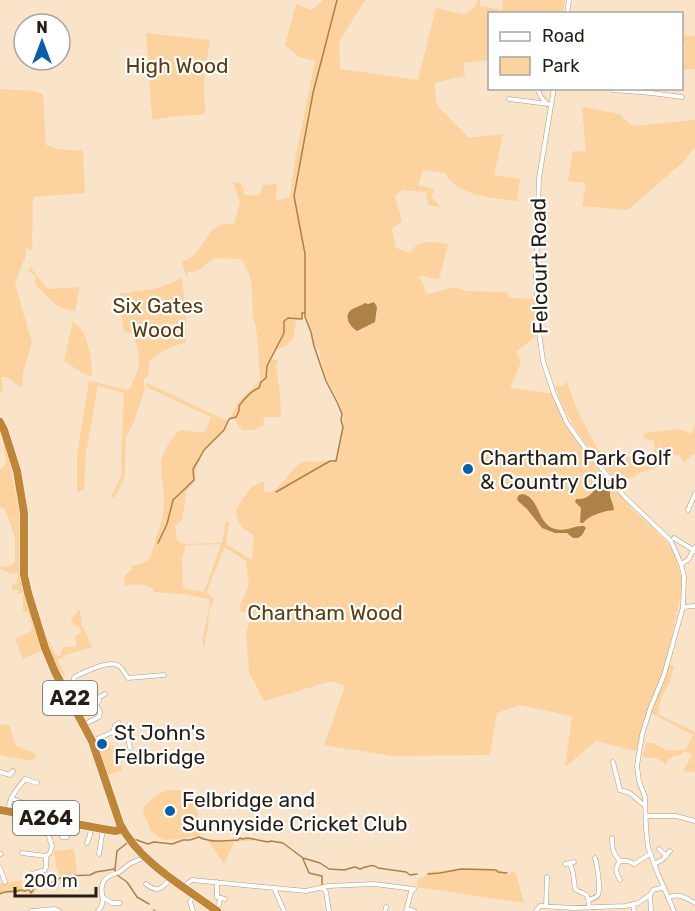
<svg xmlns="http://www.w3.org/2000/svg" width="695" height="911" font-family="Rubik,sans-serif">
<style>
.green{fill:#fcd29e;fill-rule:evenodd}
.water{fill:#ad8249}
.lines{fill:none;stroke-linecap:round;stroke-linejoin:round}
.stream{stroke:#ad8249;stroke-width:1.5}
.minor-casing{stroke:#ae9a82;stroke-width:5}
.highway-casing{stroke:#fff;stroke-width:9}
.minor{stroke:#fff;stroke-width:4}
.highway{stroke:#be8636;stroke-width:8}
.poi-dot{fill:#075eac;stroke:#fff;stroke-width:2}
.labels{text-anchor:middle;dominant-baseline:central;stroke-width:4.5;stroke-linejoin:round;paint-order:stroke}
.shield{fill:#fff;stroke:#67625b;stroke-width:1.5}
.shield-label{font-size:20px;font-weight:bold;fill:#261e15}
.park-label{font-size:21px;fill:#5c3d0f;stroke:#fff}
.street-label{font-size:21px;fill:#261e15;stroke:#fff}
.poi-label{font-size:21px;fill:#261e15;stroke:#fff;text-anchor:start}
</style>
<rect width="100%" height="100%" fill="#f9e4ca"/>
<!-- green -->
<path class="green" d="M323 0H365L339 42 340 69 418 80 436 8 465 15 476 5 477 0H480V6L502 10 503 0H565L563 13 490 14 489 60 463 63 465 76 434 83 437 105 469 138 503 134 494 175 520 179 517 201C493 198 457 196 445 173L423 170 418 185 435 189 431 196 440 207 428 205 426 192 402 190 395 196 402 221 392 229 396 248 410 253C418 238 434 242 448 244L439 280 419 275 427 294 456 287 465 291 506 292 510 298 536 299 539 333 516 352 521 362 510 388 554 394 567 423 631 508 668 543 674 553 681 576V595L666 662 674 667 670 681 661 698 658 714 695 732V772L683 771 692 755 685 751 680 755 673 756 669 760 668 759 666 764 656 758 642 757 646 743H653L667 750H685L693 735 647 711 636 751 596 741 565 767 572 716 519 705 497 713 490 755 392 756 324 745 345 686 332 681 264 701 249 672 246 633 252 615 240 611V606L249 585 246 561 225 547 206 593 214 599 209 611 208 630 205 637V649L202 642 210 602 209 599 182 594 153 592V588C142 584 136 583 124 586L125 575 132 569V566C153 561 149 560 155 542 160 526 165 513 164 496 164 484 160 474 161 463 163 450 171 439 180 430L203 433 206 430 211 417 146 387 147 383 227 421 224 430 204 450 196 470 195 481 185 493 186 495 182 520 175 526 177 541 185 544 222 543 226 521 229 522 226 544 252 560 254 535C242 529 237 523 236 510 243 499 250 483 264 482V492H270L276 489 298 465 303 462 334 461 337 459 344 421 339 401 327 380 320 356 319 349H316L314 346 311 332 305 313 302 314V319L296 320C294 337 294 344 276 350L271 360H278L276 365 280 393 281 417H264L263 426 253 430H242L234 419H229L240 400 257 384 260 378 256 327C250 315 254 295 251 282 250 274 245 266 242 259L214 258 202 268 192 273 190 271 187 272 188 275 186 276 182 262C208 254 202 221 234 224L240 202 233 182 241 183 245 195C259 195 259 199 263 185L277 184 276 201 290 197 295 160 315 61 299 57 285 45 296 4 312 10ZM221 544 204 592 183 588 182 559 186 545Z
M146 33 210 40C206 64 201 87 206 110L202 115 176 116 152 120Z
M682 35 695 36V69H684L685 45 682 44Z
M0 89 34 91 43 94 46 145 58 149 83 151 85 193 33 197 32 250 26 248 25 260 23 262 15 284 32 342 23 373 22 388 7 377H1L3 389 0 395Z
M582 107 619 114 633 126 695 120V147L682 163 628 210 582 206 586 183 568 181 573 151 586 152Z
M31 268 46 287 49 289 80 287 75 311C56 310 45 295 34 282H35L36 276 28 271Z
M182 278 186 317V342L185 343C178 343 154 355 150 361 148 366 149 371 148 376L143 379 145 388 134 422 126 437 125 472 123 482 114 498 111 496 122 474 121 465 124 393 98 386 86 453 84 490 77 492V455L89 381 129 390C142 364 141 360 133 333L125 332 123 329 120 293C142 291 163 289 182 278Z
M73 321C76 324 81 328 83 332 89 343 92 364 92 376L84 374 64 361Z
M567 382 577 410 598 450 608 453 620 468 626 466V458L628 456 638 459 655 451 654 441C650 440 645 440 643 435L646 433 679 429 692 434 695 424V455L693 454 684 463 679 455C665 455 667 461 657 467 649 471 642 470 634 477L627 478 619 484C593 453 568 425 555 386H562Z
M5 444 20 512 22 555 20 578 22 589H24L55 654 60 656 63 647H75L77 642 74 637 82 632 79 627 73 624 71 620 79 609 82 619 81 623 92 647 62 656 64 657 58 660 66 677 60 672 48 647 23 659 15 639 31 631 32 626 28 612H23V593L17 594 16 593 19 592V589L12 590V585L17 584 18 573 11 574 0 568V567L10 566 15 562V537L5 509 0 507V470L6 464 3 446Z
M6 724 10 727 16 746 37 754 32 761 0 755V725Z
M110 743 111 746 114 745 122 770 108 775 99 748Z
M172 790C179 790 190 789 195 795L201 835 178 839 163 840 149 829 150 827 144 815 143 807C152 799 159 791 172 790Z
M240 838 242 839 248 838 259 840 234 842 224 864 208 841C219 840 230 844 240 838Z
M74 849 77 876 37 889 34 894 19 892 0 894V884L21 880 23 888 27 887 32 891 35 888 61 879 56 866 54 851Z
M461 868H486L501 870V872H507L508 875 511 874 510 871H514L515 873H516L524 903 417 887 418 878 419 879 428 874 426 872 445 871Z"/>
<!-- water -->
<path class="water" d="M374 302 377 307 375 322 357 331C350 327 343 316 351 310 355 307 361 306 365 303L368 304Z
M602 481 610 490C609 499 613 501 614 510 604 511 589 515 583 523H581L580 522 581 508 575 502 576 499C579 499 582 499 585 498 593 495 596 486 602 481Z
M523 494C540 498 537 524 555 529 565 532 575 525 584 526L586 528 582 535 578 538H573L567 533H555L542 528 527 509 518 501 517 498 519 495Z"/>
<g class="lines">
<!-- stream -->
<path class="stream" d="M276 492 330 461H336L343 427 341 420 342 414 337 402 326 381 314 346 311 332 305 317V254L294 196 313 93 337 0
M158 543 167 524 173 500 194 480 193 469 199 459 204 450 224 430 229 419 236 417 239 411V406C244 399 250 391 259 388L261 382 266 378 267 366 284 333V321L288 318 302 319V313H304
M134 839 148 844 154 842 172 844 183 840H190L199 837C211 843 225 841 238 840L240 838 242 839 248 838 268 842 271 841 283 843 303 858 320 863 329 869 345 870 347 869 355 867 360 869C366 867 372 863 378 868L406 872 410 875 417 874
M303 859 309 873 322 876V885
M115 869 117 851 127 843
M428 874 440 873 461 869 496 870 498 872 507 873
M117 875 127 882 137 897 149 904
M0 894C6 890 14 893 21 890L25 891 29 889 31 893 37 884 45 885 65 876 90 875 96 872 115 869V871
M154 910 155 911"/>
<defs>
<path id="minor" d="M567 14 569 0
M537 88 541 97 547 104
M554 88 539 178 536 276 538 325 543 361 554 394 567 423 585 448 624 496 671 541 681 564 684 576 683 607 664 675 650 709 642 735 637 766 639 781 645 797 646 829 648 847 658 874 674 911
M612 88 613 90 651 93 682 97
M509 99 548 104
M688 510 695 494
M674 538 695 551
M681 564 688 560 695 547
M683 607 695 606
M68 694 72 692 74 678 76 676C86 672 109 659 119 666 123 669 125 674 128 678L164 675
M85 724 99 717 100 712 96 705 99 701 98 698 105 694
M113 733 116 735 122 732 125 733 128 738 130 748
M92 741 113 732 115 725 119 723
M613 762 620 790 630 793 645 806
M0 772 10 775 13 771
M11 798 26 804
M8 811C9 798 17 789 25 779L37 783
M646 816H676L695 821
M60 822 62 837H67
M612 838C612 848 613 854 620 861H628L634 864 650 854
M87 843 90 835 91 827
M659 849 666 856
M22 853 46 856 50 853 52 846 49 837 50 820
M0 854H1
M99 854 103 829
M620 861C614 869 616 872 620 880
M570 863 573 873 575 889C586 897 588 889 589 908
M565 864 574 862
M654 864 662 860 670 851
M0 868 5 882
M29 875 45 870 46 867V856
M217 882V897L225 899
M146 884C157 893 162 889 170 879
M184 887 188 883 192 880 306 891 328 886 374 884 414 889 411 892 406 911
M274 888 284 911
M323 888 326 892 329 911
M193 895 190 902 193 911
M650 895 651 911
M104 898 112 903H120
M668 898C678 892 686 898 695 903
M589 900C591 899 596 898 598 895 601 888 597 865 595 858
M633 904 634 911
M219 905 220 898
M546 906 547 877
M407 909 414 911
M31 911 55 909 59 911
M98 911C108 900 98 894 103 883 107 875 111 876 119 872 123 870 126 866 131 863 135 861 140 860 144 857
M385 911 386 907
M536 911 540 906 574 908 626 906 638 903 650 895 653 890 664 887"/>
<path id="highway" d="M0 422 4 430 17 471 24 513V575L28 593 45 648 55 672 92 741 120 824C140 863 183 886 217 911
M0 810 103 829 115 831 123 829"/>
</defs>
<!-- minor casing -->
<use href="#minor" class="minor-casing"/>
<!-- highway casing -->
<use href="#highway" class="highway-casing"/>
<!-- minor -->
<use href="#minor" class="minor"/>
<!-- highway -->
<use href="#highway" class="highway"/>
</g>
<!-- markers -->
<g class="poi-dot">
<circle cx="468" cy="469" r="6"/>
<circle cx="102" cy="744" r="6"/>
<circle cx="170" cy="811" r="6"/>
</g>
<g class="labels">
<!-- shield labels -->
<g class="shield">
<rect x="43" y="681" width="54" height="34" rx="4.5"/>
<rect x="13" y="801" width="66" height="34" rx="4.5"/>
</g>
<g class="shield-label">
<text x="70" y="698">A22</text>
<text x="46" y="818">A264</text>
</g>
<!-- park labels -->
<g class="park-label">
<text x="177" y="65">High Wood</text>
<text x="158" y="305">Six Gates<tspan x="158" dy="24">Wood</tspan></text>
<text x="325" y="612">Chartham Wood</text>
</g>
<!-- street labels -->
<g class="street-label">
<text transform="translate(539 266) rotate(-91)">Felcourt Road</text>
</g>
<!-- poi labels -->
<g class="poi-label">
<text x="480" y="457">Chartham Park Golf<tspan x="480" dy="24">&amp; Country Club</tspan></text>
<text x="114" y="732">St John's<tspan x="114" dy="24">Felbridge</tspan></text>
<text x="182" y="799">Felbridge and<tspan x="182" dy="24">Sunnyside Cricket Club</tspan></text>
</g>
</g>
<!-- legend -->
<rect x="488" y="12" width="195" height="78" fill="#ffffff" stroke="#a8a5a1" stroke-width="1.5"/>
<rect x="500" y="32" width="30" height="9" fill="#ffffff" stroke="#a8a5a1" stroke-width="1.5"/>
<text x="542" y="42" font-size="18" fill="#261e15">Road</text>
<rect x="500" y="57" width="30" height="18" fill="#fcd29e" stroke="#a8a5a1" stroke-width="1.5"/>
<text x="542" y="72" font-size="18" fill="#261e15">Park</text>
<!-- north arrow -->
<g transform="translate(42 42)"><circle r="28" fill="#ffffff" stroke="#a8a5a1" stroke-width="1.5"/>
<path d="M0-4.5L10 22L0 15L-10 22Z" fill="#075eac"/>
<text y="-9" font-size="16" font-weight="bold" text-anchor="middle" fill="#261e15">N</text>
</g>
<!-- scale -->
<path d="M15 887v9h81v-9" fill="none" stroke="#261e15" stroke-width="3"/>
<text x="24" y="887" font-size="18" fill="#261e15" stroke="#ffffff" stroke-width="4.5" paint-order="stroke">200 m</text>
</svg>
